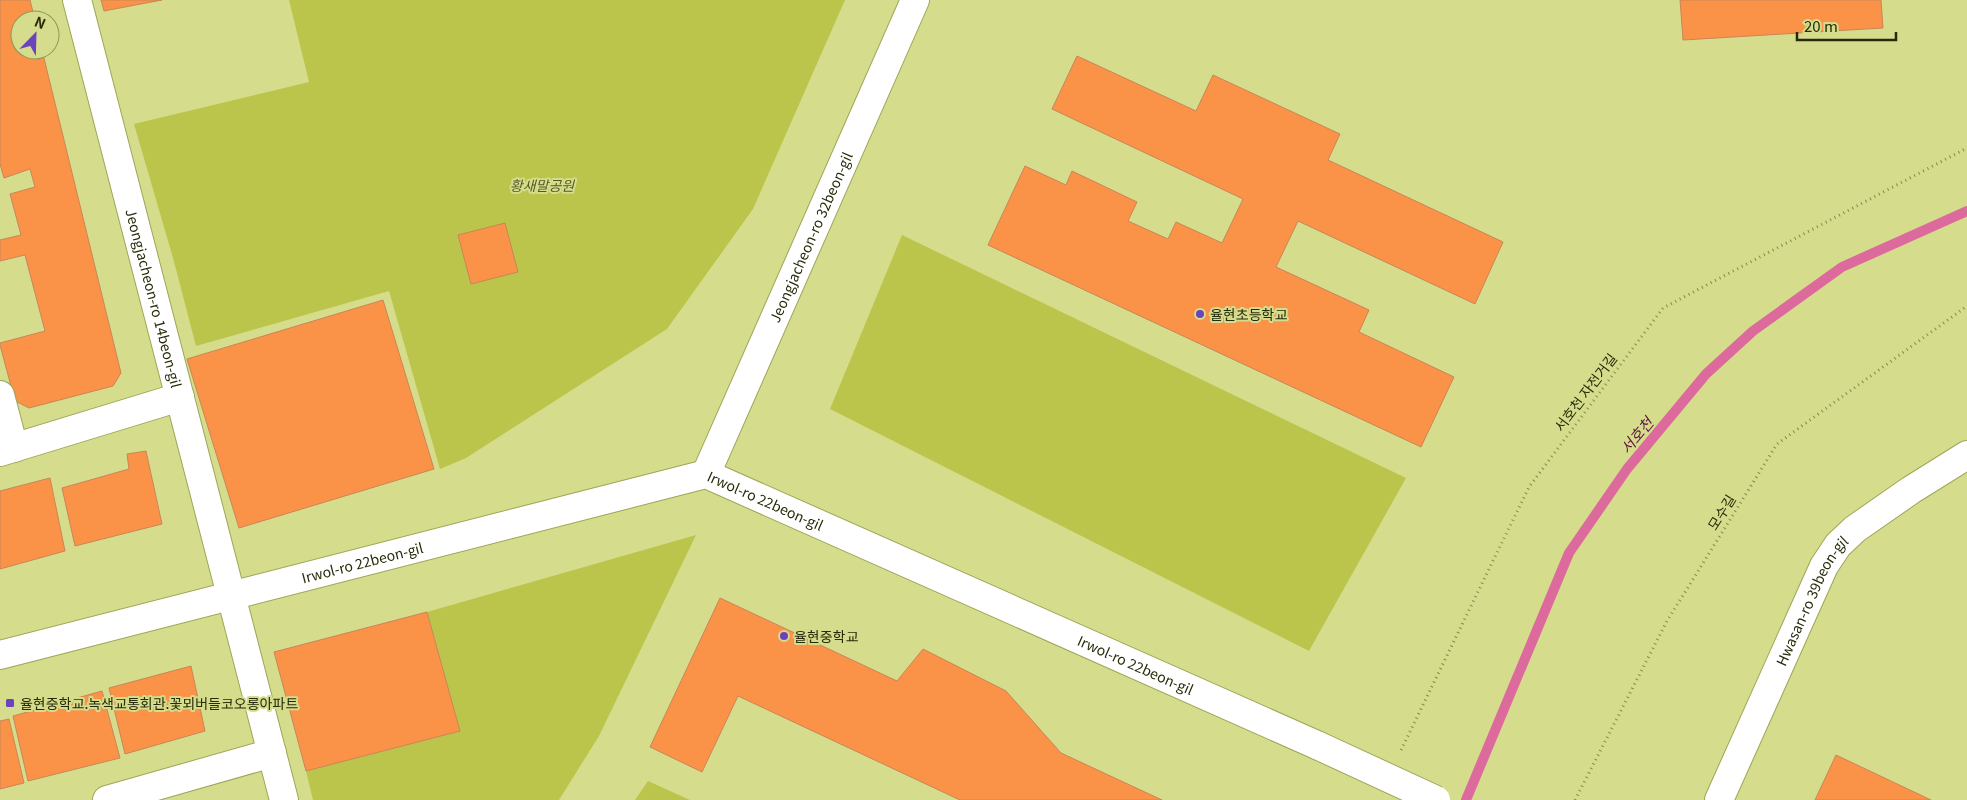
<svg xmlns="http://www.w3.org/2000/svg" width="1967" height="800" font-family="Georgia,'Noto Sans KR',serif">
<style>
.green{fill:#bbc54c}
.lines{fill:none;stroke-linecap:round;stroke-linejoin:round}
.stream{stroke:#dc6a9d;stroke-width:10}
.building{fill:#fa9348;stroke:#c98558}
.street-casing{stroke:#9ea557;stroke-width:30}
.secondary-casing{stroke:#9ea557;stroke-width:30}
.path{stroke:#848a4f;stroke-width:3;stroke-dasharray:1 4;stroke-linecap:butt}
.street{stroke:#fff;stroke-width:28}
.secondary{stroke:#fff;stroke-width:28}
.secondary-bridge-casing{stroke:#9ea557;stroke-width:30;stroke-linecap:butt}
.secondary-bridge{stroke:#fff;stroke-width:28}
.poi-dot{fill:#6b44bc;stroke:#d5dd8d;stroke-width:2}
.labels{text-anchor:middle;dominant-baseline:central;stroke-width:4;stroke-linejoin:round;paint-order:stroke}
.park-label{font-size:14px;font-style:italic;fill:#555926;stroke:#d5dd8d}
.street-label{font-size:14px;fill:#282b09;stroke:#d5dd8d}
.poi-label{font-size:14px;fill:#282b09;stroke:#d5dd8d;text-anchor:start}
.water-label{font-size:15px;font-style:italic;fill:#5d153a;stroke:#d5dd8d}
</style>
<rect width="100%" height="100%" fill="#d5dd8d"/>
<!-- green -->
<path class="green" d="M289 0H845L753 209 667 329 466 458 440 469 389 291 196 346 173 258 134 124 309 82Z
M902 235 1406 478 1309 651 830 409Z
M696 535 599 736 559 800H313L306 771 460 731 427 612Z
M648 781 690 800H635Z"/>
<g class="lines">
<!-- stream -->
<path class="stream" d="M1466 800 1569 553 1627 469 1706 374 1753 331 1842 267 1967 211"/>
</g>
<!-- building -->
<path class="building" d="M0 0H30L35 20H20V50H42L121 373 113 386 29 408 15 401 0 345V343L45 331 25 255 0 261V240L21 235 10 194 35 187 30 169 4 178 0 164Z
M101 0H162L104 11Z
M1680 0H1881L1883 28 1683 40Z
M1077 56 1196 111 1213 75 1340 134 1328 160 1503 242 1475 304 1298 221 1276 267 1369 310 1359 332 1454 377 1421 447 988 245 1025 166 1066 185 1072 171 1137 202 1128 221 1168 239 1176 222 1222 243 1243 199 1052 109Z
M505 223 518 272 471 284 458 235Z
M383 300 434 469 239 528 187 359Z
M146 451 162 524 75 546 62 488 129 469 127 454Z
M50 478 65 551 0 569V491Z
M720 598 897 681 923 649 1006 691 1061 753 1162 800H960L738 696 702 772 650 747Z
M427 612 460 731 306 771 274 652Z
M191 666 205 731 125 754 109 688Z
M102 691 120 758 28 781 13 716Z
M9 719 24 783 0 789V721Z
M1836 755 1931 800H1815Z"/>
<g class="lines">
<defs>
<g id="street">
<path id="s1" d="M77 0 284 800"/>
<path d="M0 395 14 448"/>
<path d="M0 452 180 397"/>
<path d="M107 800 272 753"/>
<path id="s2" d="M1719 800 1824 566 1838 545 1855 529 1911 490 1967 455"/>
</g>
<g id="secondary">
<path id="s3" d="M706 474 915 0"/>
<path id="s4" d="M0 655 706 474 1319 746"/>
</g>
</defs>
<!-- street casing -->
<use href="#street" class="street-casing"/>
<!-- secondary casing -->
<use href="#secondary" class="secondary-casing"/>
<!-- path -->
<path class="path" d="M1401 750 1529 487 1663 308 1967 148
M1575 800 1667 621 1777 444 1967 306"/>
<!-- street -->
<use href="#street" class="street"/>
<!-- secondary -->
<use href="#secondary" class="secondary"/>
<defs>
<path id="secondary-bridge" d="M1319 746 1436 800"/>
</defs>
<!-- secondary-bridge casing -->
<use href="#secondary-bridge" class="secondary-bridge-casing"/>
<!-- secondary-bridge -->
<use href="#secondary-bridge" class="secondary-bridge"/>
</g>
<!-- markers -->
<g class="poi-dot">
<circle cx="1200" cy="314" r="5"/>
<circle cx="784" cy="636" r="5"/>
<rect x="5" y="698" width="10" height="10" rx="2.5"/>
</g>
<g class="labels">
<!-- park labels -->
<g class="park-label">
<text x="542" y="185">황새말공원</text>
</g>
<!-- street labels -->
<g class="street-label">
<text stroke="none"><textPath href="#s3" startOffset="259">Jeongjacheon-ro 32beon-gil</textPath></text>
<text stroke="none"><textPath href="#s1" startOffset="308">Jeongjacheon-ro 14beon-gil</textPath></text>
<text transform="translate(1585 392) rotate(-53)">서호천 자전거길</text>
<text stroke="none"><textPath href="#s4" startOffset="794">Irwol-ro 22beon-gil</textPath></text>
<text transform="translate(1721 512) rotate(-58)">모수길</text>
<text stroke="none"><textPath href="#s4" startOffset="374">Irwol-ro 22beon-gil</textPath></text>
<text stroke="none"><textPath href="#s2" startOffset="220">Hwasan-ro 39beon-gil</textPath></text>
<text stroke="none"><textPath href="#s4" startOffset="1199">Irwol-ro 22beon-gil</textPath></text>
</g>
<!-- poi labels -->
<g class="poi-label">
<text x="1210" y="314">율현초등학교</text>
<text x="794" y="636">율현중학교</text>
<text x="20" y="703">율현중학교.녹색교통회관.꽃뫼버들코오롱아파트</text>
</g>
<!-- water labels -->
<g class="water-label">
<text transform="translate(1636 435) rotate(-50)">서호천</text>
</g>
</g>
<!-- north arrow -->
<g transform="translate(35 35) rotate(23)"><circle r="24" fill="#d5dd8d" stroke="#909658"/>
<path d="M0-4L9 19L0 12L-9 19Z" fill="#6b44bc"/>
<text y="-8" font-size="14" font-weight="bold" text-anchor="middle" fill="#282b09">N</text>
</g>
<!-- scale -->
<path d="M1797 32v8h99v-8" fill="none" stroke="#282b09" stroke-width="2.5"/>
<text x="1804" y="32" font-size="15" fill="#282b09" stroke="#d5dd8d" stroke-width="4" paint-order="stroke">20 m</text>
</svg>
